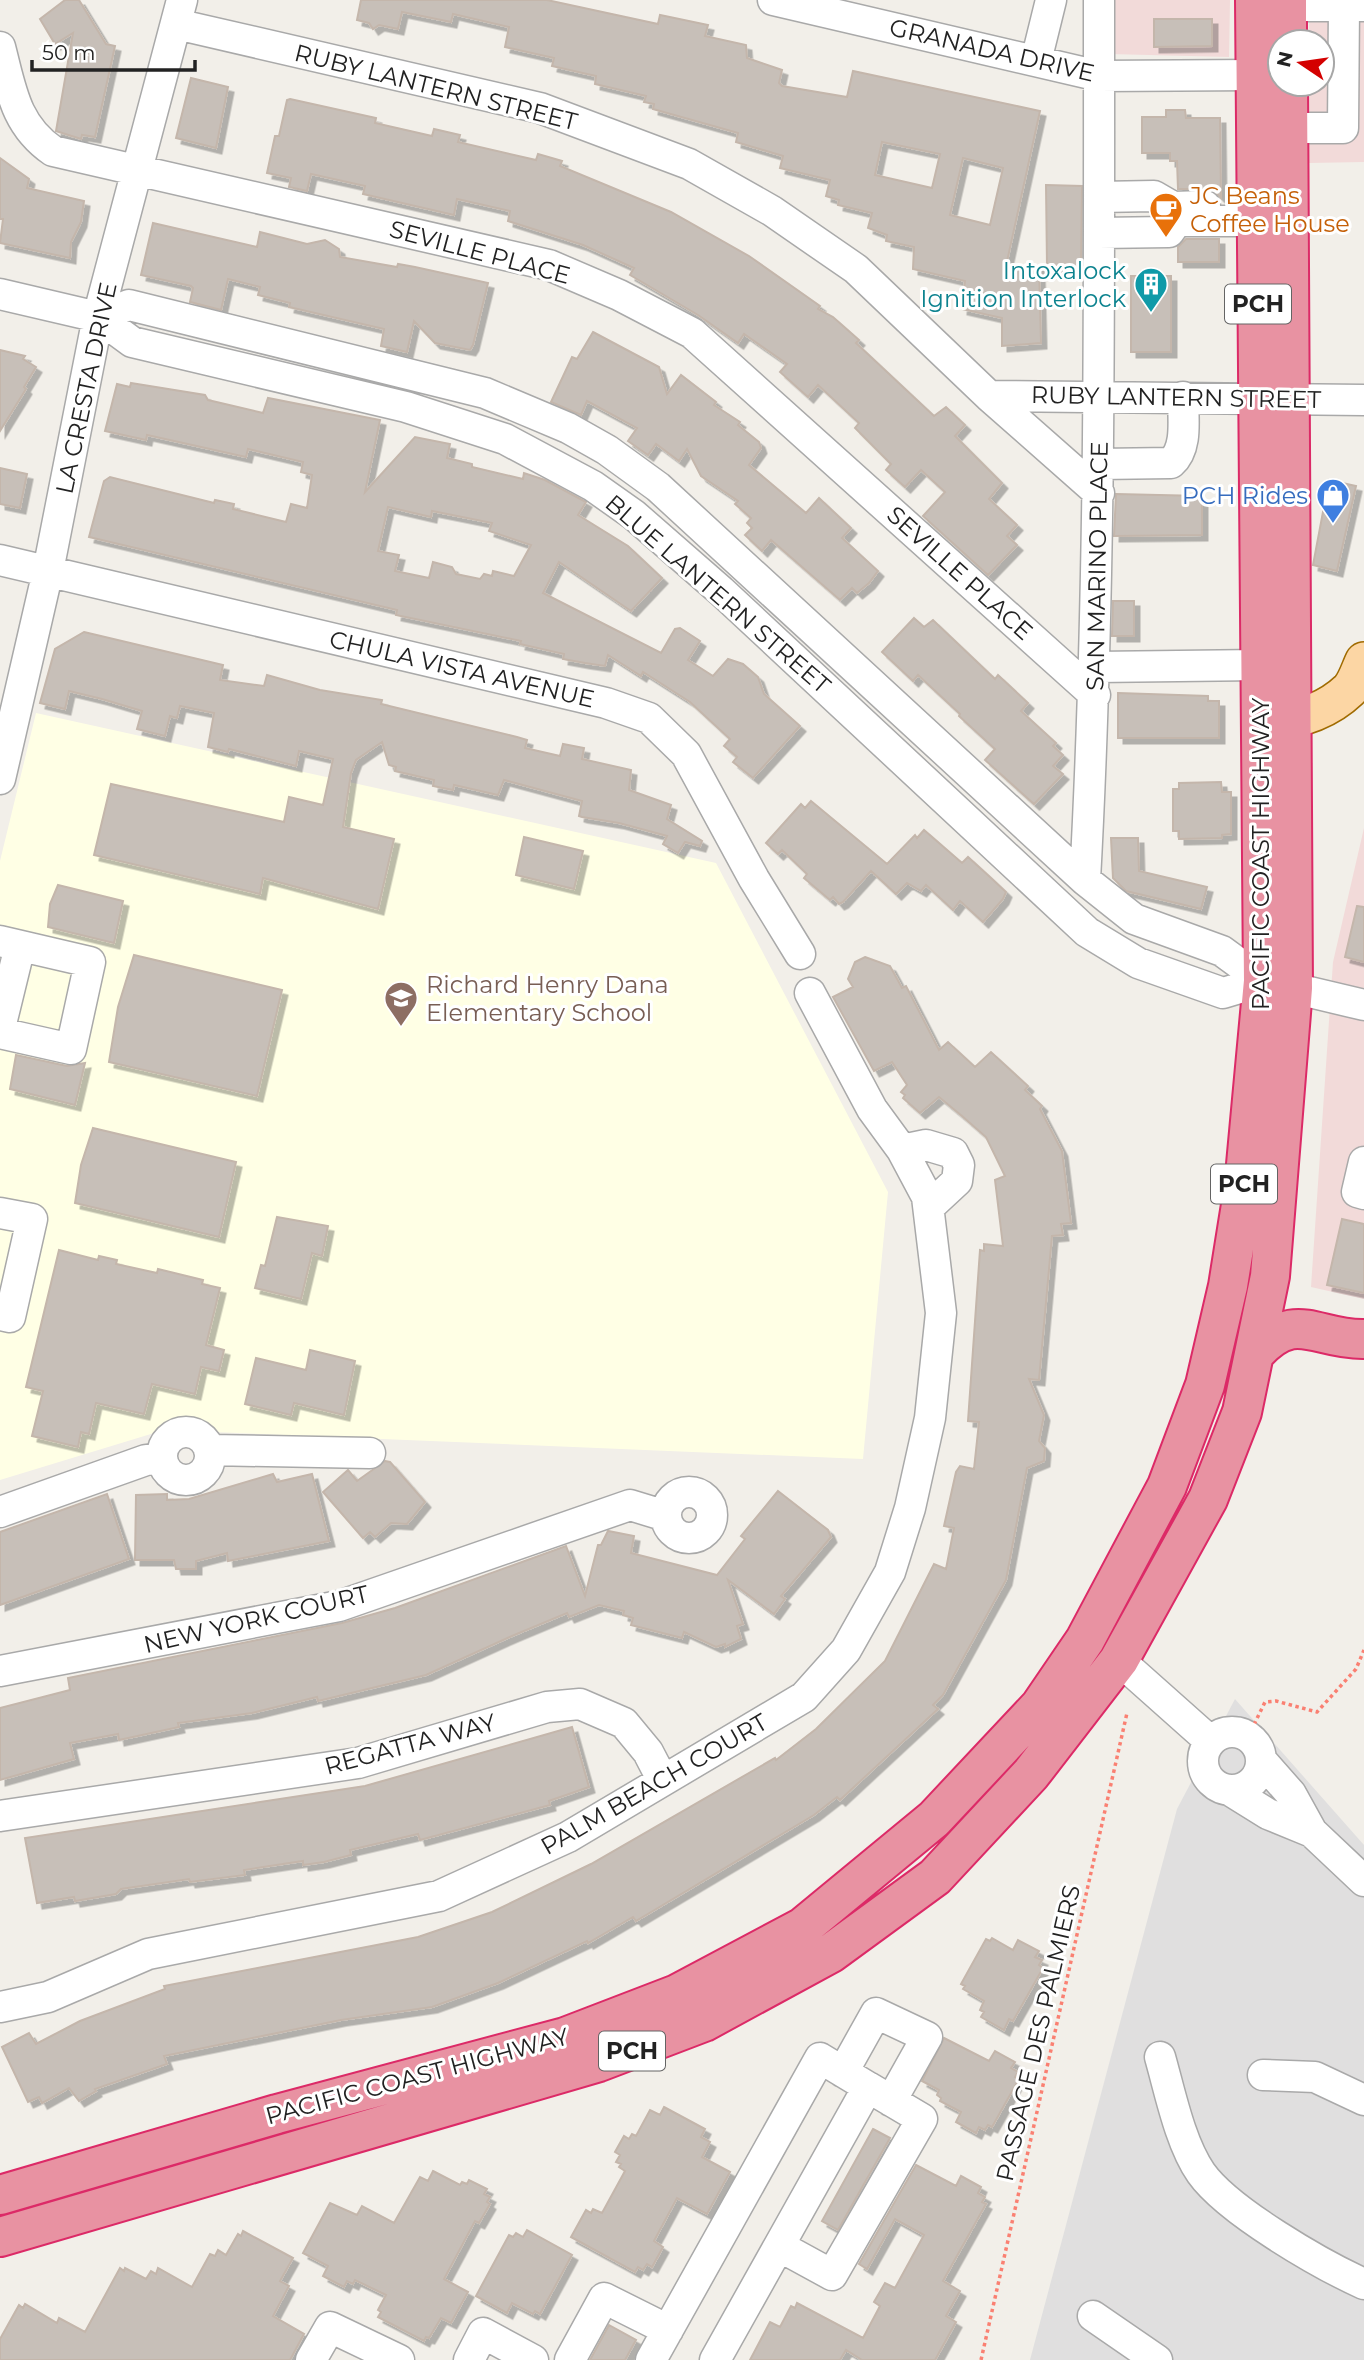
<svg xmlns="http://www.w3.org/2000/svg" width="1364" height="2360" font-family="Montserrat,sans-serif">
<style>
.residential{fill:#e0dfdf}
.commercial{fill:#f2dad9}
.education{fill:#ffffe5}
.building{fill:#c7bfb8;stroke:#c4b6ab;stroke-width:2;fill-rule:evenodd;filter:url(#shadow)}
.lines{fill:none;stroke-linecap:round;stroke-linejoin:round}
.minor-casing{stroke:#a9a9a9;stroke-width:33}
.major-casing{stroke:#a06b00;stroke-width:40}
.highway-casing{stroke:#dc2a67;stroke-width:42}
.path{stroke:#fa8072;stroke-width:3.5;stroke-dasharray:3.5 3.5;stroke-linecap:butt}
.minor{stroke:#fff;stroke-width:30}
.major{stroke:#fcd6a4;stroke-width:37}
.highway{stroke:#e892a2;stroke-width:38}
.labels{text-anchor:middle;dominant-baseline:central;stroke-width:6;stroke-linejoin:round;paint-order:stroke}
.shield{fill:#fff;stroke:#646464;stroke-width:2}
.shield-label{font-size:23px;font-weight:bold;fill:#222}
.street-label{font-size:24px;fill:#222;stroke:#fff}
.food-label{font-size:24px;fill:#c56008;stroke:#fff;text-anchor:start}
.culture-label{font-size:24px;fill:#0d838f;stroke:#fff;text-anchor:end}
.shop-label{font-size:24px;fill:#366cbe;stroke:#fff;text-anchor:end}
.education-label{font-size:24px;fill:#785e54;stroke:#fff;text-anchor:start}
</style>
<defs>
<filter id="shadow"><feDropShadow dx="5.5" dy="5.5" stdDeviation="0" flood-color="#0004"/></filter>
</defs>
<rect width="100%" height="100%" fill="#f2efe9"/>
<!-- residential -->
<path class="residential" d="M1235 1699 1364 1845V2360H1030L1177 1809Z"/>
<!-- commercial -->
<path class="commercial" d="M1109 0H1230L1229 57 1109 54Z
M1309 0H1364V162L1309 163V84H1322V42H1309Z
M1364 828V1299L1311 1287 1333 962Z"/>
<!-- education -->
<path class="education" d="M36 713 716 863 888 1192 863 1459 164 1430 0 1480V861Z"/>
<!-- building -->
<path class="building" d="M65 0H79L106 44 115 46 95 137 82 135 81 139 56 131 73 33 55 44 40 19Z
M361 0H547L658 24 660 15 708 25 705 36 746 45 747 58 782 70 779 83 782 86 847 97 853 71 1040 111 1006 266H1039L1041 343 1002 346V318L962 309 965 281 913 269 914 247 886 241 887 235 868 228 872 213 838 205 839 200 826 196 830 180 780 168 783 156 736 142 738 133 653 109 654 104 644 102 646 96 595 84 596 76 552 66 554 58 505 47 509 27 453 14 451 22 402 12 398 29 379 25 373 29 369 23 357 20ZM882 142 940 154 932 188 875 175ZM963 158 1003 168 990 225 950 215Z
M1154 19H1212V46L1154 47Z
M191 78 228 87 216 148 176 138Z
M290 99 376 118 375 123 432 136 434 129 460 135 458 142 536 160 538 154 562 161 560 166 671 212 749 256 820 306 818 309 833 317 859 340 856 343 934 416 946 407 965 425 955 436 1002 483 989 499 1017 525 1007 536 1017 545 988 575 923 516 945 492 921 470 905 487 886 470 891 464 855 428 859 423 818 385 808 397 780 372 787 364 744 334 738 343 698 315 630 275 634 268 583 245 508 221 510 211 457 199 454 215 363 194 365 186 311 174 307 191 289 187 291 178 267 173 275 136H279L287 100Z
M1166 110H1185L1186 118H1220L1221 198 1214 191 1205 189H1178L1177 161H1170V153H1142V117H1166Z
M0 158 29 179 27 188 84 201 81 222 71 242 70 258 0 243 3 219H0Z
M1046 185 1082 186 1081 266H1047Z
M153 223 257 247 260 232 307 244 325 240 339 249 340 257 397 267 398 264 415 267 488 283 473 345 470 350 435 343 414 321 407 352 381 346 384 329 289 307 290 303 258 295 260 287 228 279 221 310 190 302 193 288 191 286 141 275Z
M1186 239H1219V262H1178V247Z
M1131 276H1171V352H1131Z
M593 332 659 367 667 394 681 375 716 402 714 405 740 422 738 425 759 442 761 448 749 465 806 513 819 498 851 528 842 538 878 571 869 583 857 593 852 588 840 600 771 540 762 551 745 535 752 528 747 523 751 518 735 504 738 501 701 476 687 449 679 461 656 444 648 455 628 441 637 428 587 401 581 415 551 402 572 357 577 359Z
M0 350 25 356 23 359 36 367 24 387 26 389 0 431Z
M131 383 205 395 208 400 263 413 268 398 380 420 365 492 415 437 450 444 447 458 472 464V467L523 479 524 473 545 480 586 502 578 515 628 546 662 578 631 611 559 562 543 593 661 653 675 629 680 628 700 641 688 660 713 676 728 659 743 664 758 677 764 694 800 726 753 778 733 762 737 757 724 746 730 739 690 702 643 672 641 676 608 655 605 666 585 663 563 659 564 654 520 644 521 641 396 615 397 610 89 537 104 481 110 477 214 503 215 500 234 504 233 509 286 522 291 504 307 508 312 475 301 472 303 462 248 449 246 457 147 435 146 440 105 431 117 384 130 387ZM388 507 431 517 432 511 492 523 489 531 531 545 514 576 493 571 492 576 484 574 480 579 456 574 452 567 433 562 429 578 395 571 399 555 378 551Z
M0 468 27 474 20 508 0 504Z
M1329 480 1356 486 1337 571 1313 565Z
M1116 494 1202 496V535L1114 536Z
M1113 601H1134V636H1112Z
M914 618 924 627 933 620 995 679 998 675 1028 703 1021 711 1056 743 1053 746 1063 755 1053 766 1063 774 1034 804 985 760 995 749 959 716 960 714 918 675 913 681 882 652Z
M84 632 223 665 220 680 264 686 267 675 320 690 382 700 381 704 517 737 527 740 525 748 560 756 563 744 584 748 582 759 631 770 629 790 671 805 667 819 702 841 700 846 685 842 678 853 663 844 667 836 619 823 582 817 579 816 582 801 504 780 498 795 454 785 453 790 433 786 434 780 395 771 396 767 389 765 382 742 356 760 351 773 343 827 394 839 378 909 263 878 260 894 94 855 111 784 284 822 289 797 323 805 333 759 299 751 296 766 229 749 228 752 208 747 214 713 180 706 177 718 170 716 165 736 137 729 142 711 102 699 69 691 65 709 40 703 55 649Z
M1118 693 1208 696V701H1219V738H1118Z
M1221 782 1222 792H1231V834L1222 835V838L1179 839V831H1173V789H1179V783Z
M811 801 887 864 915 835 917 838 924 830 962 863 968 857 990 877 1006 892 1003 899 983 922 960 901 953 910 926 885 921 891 907 883 896 894 871 871 843 902 839 904 833 897 830 900 804 878 807 874 782 850 778 854 766 843 801 804 805 808Z
M524 837 583 851 574 889 516 875Z
M1111 838H1138L1139 871 1207 887 1201 909 1126 891 1113 878Z
M58 885 123 901 114 943 48 927 50 904Z
M1357 906 1364 907V962L1345 957Z
M134 955 282 990 257 1096 109 1062 118 1007Z
M865 957 890 966 902 988 906 986 939 1050 948 1042 975 1067 991 1052 1028 1086 1025 1090 1042 1106 1040 1109 1062 1151 1071 1223 1061 1224 1063 1235 1052 1236 1039 1380 1029 1379 1044 1415 1039 1441 1045 1448 1044 1461 1027 1468 1006 1580 943 1695 933 1705 938 1709 840 1800 837 1797 814 1815 636 1921 633 1917 588 1943 587 1941 498 1983 432 2007 341 2020 164 2056 167 2064 95 2089 96 2091 79 2101 69 2088 42 2103 39 2097 28 2102 2 2047 29 2033 36 2044 80 2021 165 1989 164 1986 418 1937 492 1912 591 1864 775 1758 776 1760 816 1729 885 1661 934 1564 946 1569 954 1528 944 1526 956 1472 960 1466 974 1469 979 1422 968 1421 980 1250 984 1251V1244L1003 1246 995 1180 1005 1176 986 1137 962 1116 939 1097 920 1113 903 1098 905 1095 901 1092 907 1085 892 1062 874 1071 833 997 853 987 848 979 855 962Z
M16 1055 67 1066 85 1063 75 1105 10 1089Z
M93 1128 236 1162 219 1237 75 1203 81 1165Z
M277 1217 328 1226 322 1256 312 1253 301 1299 255 1288 261 1265 265 1266Z
M1342 1219 1364 1224V1293L1327 1285Z
M59 1250 98 1260 99 1256 117 1260 116 1264 157 1273 158 1269 203 1280 202 1284 220 1288 206 1345 224 1350 219 1371 201 1367 195 1394 152 1384 144 1414 96 1403 89 1434 81 1432 78 1447 32 1436 43 1391 26 1387Z
M310 1350 355 1361 344 1415 294 1403 291 1415 245 1404 256 1358 306 1370Z
M385 1461 390 1462 425 1502 407 1524 391 1523 375 1537 370 1532 363 1538 323 1492 348 1470 357 1481Z
M273 1474 277 1482 312 1474 329 1541 228 1561 227 1553 196 1561V1569H176L174 1560H135L136 1495 167 1494V1500L189 1499Z
M778 1491 828 1530 831 1537 781 1596 785 1599 774 1614 728 1580 743 1624 737 1626 741 1639 725 1647V1644L716 1647 684 1632 682 1638 631 1625 633 1618 623 1615 624 1611 599 1605 569 1617 567 1613 512 1636 426 1675 318 1701 317 1697 252 1713 178 1723 179 1727 119 1740 118 1734 70 1743 74 1759 0 1780V1708L70 1690 68 1678 342 1623 395 1608 566 1546 585 1596 598 1545H601L608 1531 634 1536 631 1553 717 1575 745 1539 741 1536Z
M107 1494 129 1559 0 1605V1532Z
M572 1727 589 1787 549 1801 550 1805 420 1840 418 1834 350 1850 351 1855 324 1862 303 1865V1861L244 1870 245 1875 190 1882 189 1879 121 1889 116 1894 75 1901 74 1897 37 1903 25 1838 365 1786Z
M992 1938 1013 1950 1018 1940 1039 1951 1035 1957 1042 1960 1039 1965 1043 1968 1013 2021 1009 2019 1004 2030 981 2017 984 2012 980 2010 984 2001 963 1989 965 1986 961 1984 986 1939 990 1941Z
M944 2038 989 2061 995 2051 1015 2062 1011 2068 1018 2072 1015 2077 1019 2079 992 2127 988 2125 985 2130 979 2127 976 2133 956 2122 961 2112 940 2101 941 2098 937 2095 939 2090 922 2081Z
M664 2107 705 2129 701 2137 710 2142 702 2157 730 2172 707 2214 677 2198 654 2241 663 2247 652 2267 647 2264 643 2270 638 2267 635 2272 571 2237 586 2210 591 2213 593 2209 602 2213 625 2171 619 2167 621 2164 616 2162 620 2155 615 2152 624 2136 629 2139 632 2134 636 2136 650 2110 660 2115Z
M873 2129 890 2138 838 2230 822 2221Z
M916 2165 956 2186 961 2176 981 2187 978 2193 985 2197 982 2202 986 2204 943 2281 960 2291 946 2316 956 2322 935 2360H862L846 2350 840 2360H750L770 2322 780 2327 791 2306 795 2308 797 2303 863 2338 880 2306 874 2302 885 2283 895 2288 924 2235 895 2219 867 2269 859 2264Z
M433 2171 460 2185 462 2182 467 2184 469 2180 487 2189 484 2194 490 2197 487 2202 490 2204 479 2223 475 2221 444 2279 468 2292 451 2323 441 2318 429 2338 426 2337 424 2341 378 2317 381 2312 378 2310 386 2295 355 2280 353 2284 347 2281 344 2287 323 2276 328 2266 303 2253 330 2203 357 2215 362 2206 394 2223 420 2177 428 2181Z
M527 2230 572 2255 540 2314 535 2311 533 2314 512 2303 507 2313 476 2296 509 2235 513 2237 516 2233 523 2237Z
M243 2231 293 2258 280 2281 289 2286 273 2316 304 2334 290 2360H0V2339L19 2305 23 2308 25 2304 57 2323 59 2318 85 2332 120 2268 124 2271 125 2268 146 2279 151 2271 156 2274 158 2268 192 2287 210 2254 215 2256 218 2250 226 2255 238 2234 241 2236Z
M609 2325 636 2340 625 2360H590Z"/>
<g class="lines">
<defs>
<path id="minor" d="M773 0 1099 76 1256 75
M1287 6H1364
M176 24 540 108 689 164 772 211 856 269 989 396 1364 400
M0 47C11 89 15 125 53 151L549 265 619 295 692 333 1095 695
M1036 61 1051 0
M1288 128H1343L1344 6
M1099 197 1154 196 1173 207 1205 206
M1099 233 1169 232 1177 221H1258
M0 294 98 317 132 342 406 407 505 439 593 486 634 515 721 591 1087 932 1138 963 1223 993 1263 981
M98 317 129 305 485 393 568 428 607 450 658 487 1085 880 1134 919 1222 951 1263 981 1364 1005
M989 396 1099 493
M1099 464 1171 463C1188 448 1183 419 1183 397
M0 560 606 703 649 718 686 754 754 879 800 954
M1096 667 1260 665
M0 779 48 571 98 317 182 0
M1085 880C1101 587 1099 294 1099 0
M0 941 90 962 71 1049 0 1033
M0 1028 20 946
M902 1150 926 1145 953 1153 959 1165 957 1181 929 1207
M1364 1162 1357 1192 1364 1194
M0 1213 32 1219 10 1317 0 1315
M162 1456a24 24 0 1 1 48 0a24 24 0 1 1-48 0Z
M209 1450 370 1453
M666 1515a23 23 0 1 1 46 0a23 23 0 1 1-46 0Z
M0 1512 146 1460 161 1458
M1119 1660 1210 1741
M0 1671 339 1606 630 1505 666 1516
M1203 1761a29 29 0 1 1 58 0a29 29 0 1 1-58 0Z
M1261 1760 1291 1794 1312 1832 1364 1881
M1231 1791 1268 1814 1312 1832
M0 1816 358 1763 547 1707 580 1704 624 1723 648 1752 662 1779
M0 2007 48 1997 148 1954 439 1896 568 1837 804 1697 846 1650 890 1572 910 1508 930 1418 941 1313 927 1197 902 1150 872 1109 810 993
M1160 2057C1170 2092 1180 2143 1201 2173 1228 2211 1320 2264 1364 2284
M843 2072 876 2013 927 2037 891 2101
M1263 2075 1315 2077 1364 2100
M779 2246 832 2275 922 2119 868 2087
M1093 2316 1157 2360
M311 2360 330 2327 399 2360
M469 2360 483 2333 533 2360
M570 2360 604 2298 668 2330
M651 2360 820 2058 868 2087 715 2360"/>
<path id="major" d="M1264 723C1294 721 1326 712 1349 690 1356 683 1360 669 1364 661"/>
<path id="highway" d="M1287 0V42
M1255 1353C1296 1308 1315 1340 1364 1339
M0 2195 277 2114 565 2037 677 1994 803 1927 934 1819 1040 1706 1085 1640 1167 1486 1205 1385 1228 1286 1244 1186 1263 981 1255 0
M0 2237 599 2062 704 2022 831 1953 935 1877 1031 1774 1119 1660 1208 1499 1242 1412 1270 1276 1293 988 1288 84"/>
</defs>
<!-- minor casing -->
<use href="#minor" class="minor-casing"/>
<!-- major casing -->
<use href="#major" class="major-casing"/>
<!-- highway casing -->
<use href="#highway" class="highway-casing"/>
<!-- path -->
<path class="path" d="M1248 1737 1265 1702 1276 1701 1317 1712 1356 1669 1364 1650
M981 2360 1127 1713"/>
<!-- minor -->
<use href="#minor" class="minor"/>
<!-- major -->
<use href="#major" class="major"/>
<!-- highway -->
<use href="#highway" class="highway"/>
</g>
<!-- icons -->
<defs>
<symbol id="cafe-pin" viewBox="-11 -11 22 30"><path d="M0 17L-7.5 6A9.5 9.5 0 1 1 7.5 6Z" fill="#e8710a" stroke="#fff"/><path d="M-5.5-4.5H6V0H3Q3 3.5 0 3.5H-2.5Q-5.5 3.5-5.5 0ZM3-3.2v2h1.7v-2ZM-6 4.5H4V6H-6Z" fill="#fff"/></symbol>
<symbol id="building-pin" viewBox="-11 -11 22 30"><path d="M0 17L-7.5 6A9.5 9.5 0 1 1 7.5 6Z" fill="#0f9aa8" stroke="#fff"/><path d="M-4-6H4V6H1V3H-1V6H-4ZM-2.5-4.3h1.7v1.8h-1.7ZM.8-4.3h1.7v1.8H.8ZM-2.5-1h1.7V.8h-1.7ZM.8-1h1.7V.8H.8Z" fill="#fff"/></symbol>
<symbol id="shop-pin" viewBox="-11 -11 22 30"><path d="M0 17L-7.5 6A9.5 9.5 0 1 1 7.5 6Z" fill="#3f7fe0" stroke="#fff"/><path d="M-5-2.5h2.3a2.7 3.5 0 0 1 5.4 0H5L5.5 6h-11ZM-1.5-2.5h3a1.5 2.3 0 0 0-3 0Z" fill="#fff"/></symbol>
<symbol id="school-pin" viewBox="-11 -11 22 30"><path d="M0 17L-7.5 6A9.5 9.5 0 1 1 7.5 6Z" fill="#8d6e63" stroke="#fff"/><path d="M0-5L7-2L0 1L-7-2ZM-4 1L0 2.5L4 1V4Q0 6-4 4Z" fill="#fff"/></symbol>
</defs>
<g fill-rule="evenodd">
<use href="#cafe-pin" x="1147" y="190" width="38" height="52"/>
<use href="#building-pin" x="1132" y="265" width="38" height="52"/>
<use href="#shop-pin" x="1314" y="476" width="38" height="52"/>
<use href="#school-pin" x="382" y="979" width="38" height="52"/>
</g>
<g class="labels">
<!-- shield labels -->
<g class="shield">
<rect x="1225" y="284.5" width="66" height="39" rx="5"/>
<rect x="1211" y="1164.5" width="66" height="39" rx="5"/>
<rect x="599" y="2031.5" width="66" height="39" rx="5"/>
</g>
<g class="shield-label">
<text x="1258" y="304">PCH</text>
<text x="1244" y="1184">PCH</text>
<text x="632" y="2051">PCH</text>
</g>
<!-- street labels -->
<g class="street-label">
<text transform="translate(992 50) rotate(13)">GRANADA DRIVE</text>
<text transform="translate(436 87) rotate(14)">RUBY LANTERN STREET</text>
<text transform="translate(480 252) rotate(15)">SEVILLE PLACE</text>
<text transform="translate(86 388) rotate(-78)">LA CRESTA DRIVE</text>
<text transform="translate(1176 397) rotate(1)">RUBY LANTERN STREET</text>
<text transform="translate(1097 566) rotate(-89)">SAN MARINO PLACE</text>
<text transform="translate(960 573) rotate(42)">SEVILLE PLACE</text>
<text transform="translate(718 594) rotate(41)">BLUE LANTERN STREET</text>
<text transform="translate(462 669) rotate(13)">CHULA VISTA AVENUE</text>
<text transform="translate(1260 854) rotate(-90)">PACIFIC COAST HIGHWAY</text>
<text transform="translate(256 1619) rotate(-13)">NEW YORK COURT</text>
<text transform="translate(410 1744) rotate(-15)">REGATTA WAY</text>
<text transform="translate(654 1784) rotate(-30)">PALM BEACH COURT</text>
<text transform="translate(1038 2033) rotate(-77)">PASSAGE DES PALMIERS</text>
<text transform="translate(417 2076) rotate(-15)">PACIFIC COAST HIGHWAY</text>
</g>
<!-- food labels -->
<g class="food-label">
<text x="1190" y="195">JC Beans<tspan x="1190" dy="28">Coffee House</tspan></text>
</g>
<!-- culture labels -->
<g class="culture-label">
<text x="1126" y="270">Intoxalock<tspan x="1126" dy="28">Ignition Interlock</tspan></text>
</g>
<!-- shop labels -->
<g class="shop-label">
<text x="1308" y="495">PCH Rides</text>
</g>
<!-- education labels -->
<g class="education-label">
<text x="426" y="984">Richard Henry Dana<tspan x="426" dy="28">Elementary School</tspan></text>
</g>
</g>
<!-- north arrow -->
<g transform="translate(1301 63) rotate(283)"><circle r="33" fill="#ffffff" stroke="#a7a7a7" stroke-width="2"/>
<path d="M0-5L12 26L0 18L-12 26Z" fill="#d40000"/>
<text y="-10" font-size="19" font-weight="bold" text-anchor="middle" fill="#222222">N</text>
</g>
<!-- scale -->
<path d="M32 60v10h163v-10" fill="none" stroke="#222222" stroke-width="3.5"/>
<text x="42" y="60" font-size="21" fill="#222222" stroke="#ffffff" stroke-width="5" paint-order="stroke">50 m</text>
</svg>
